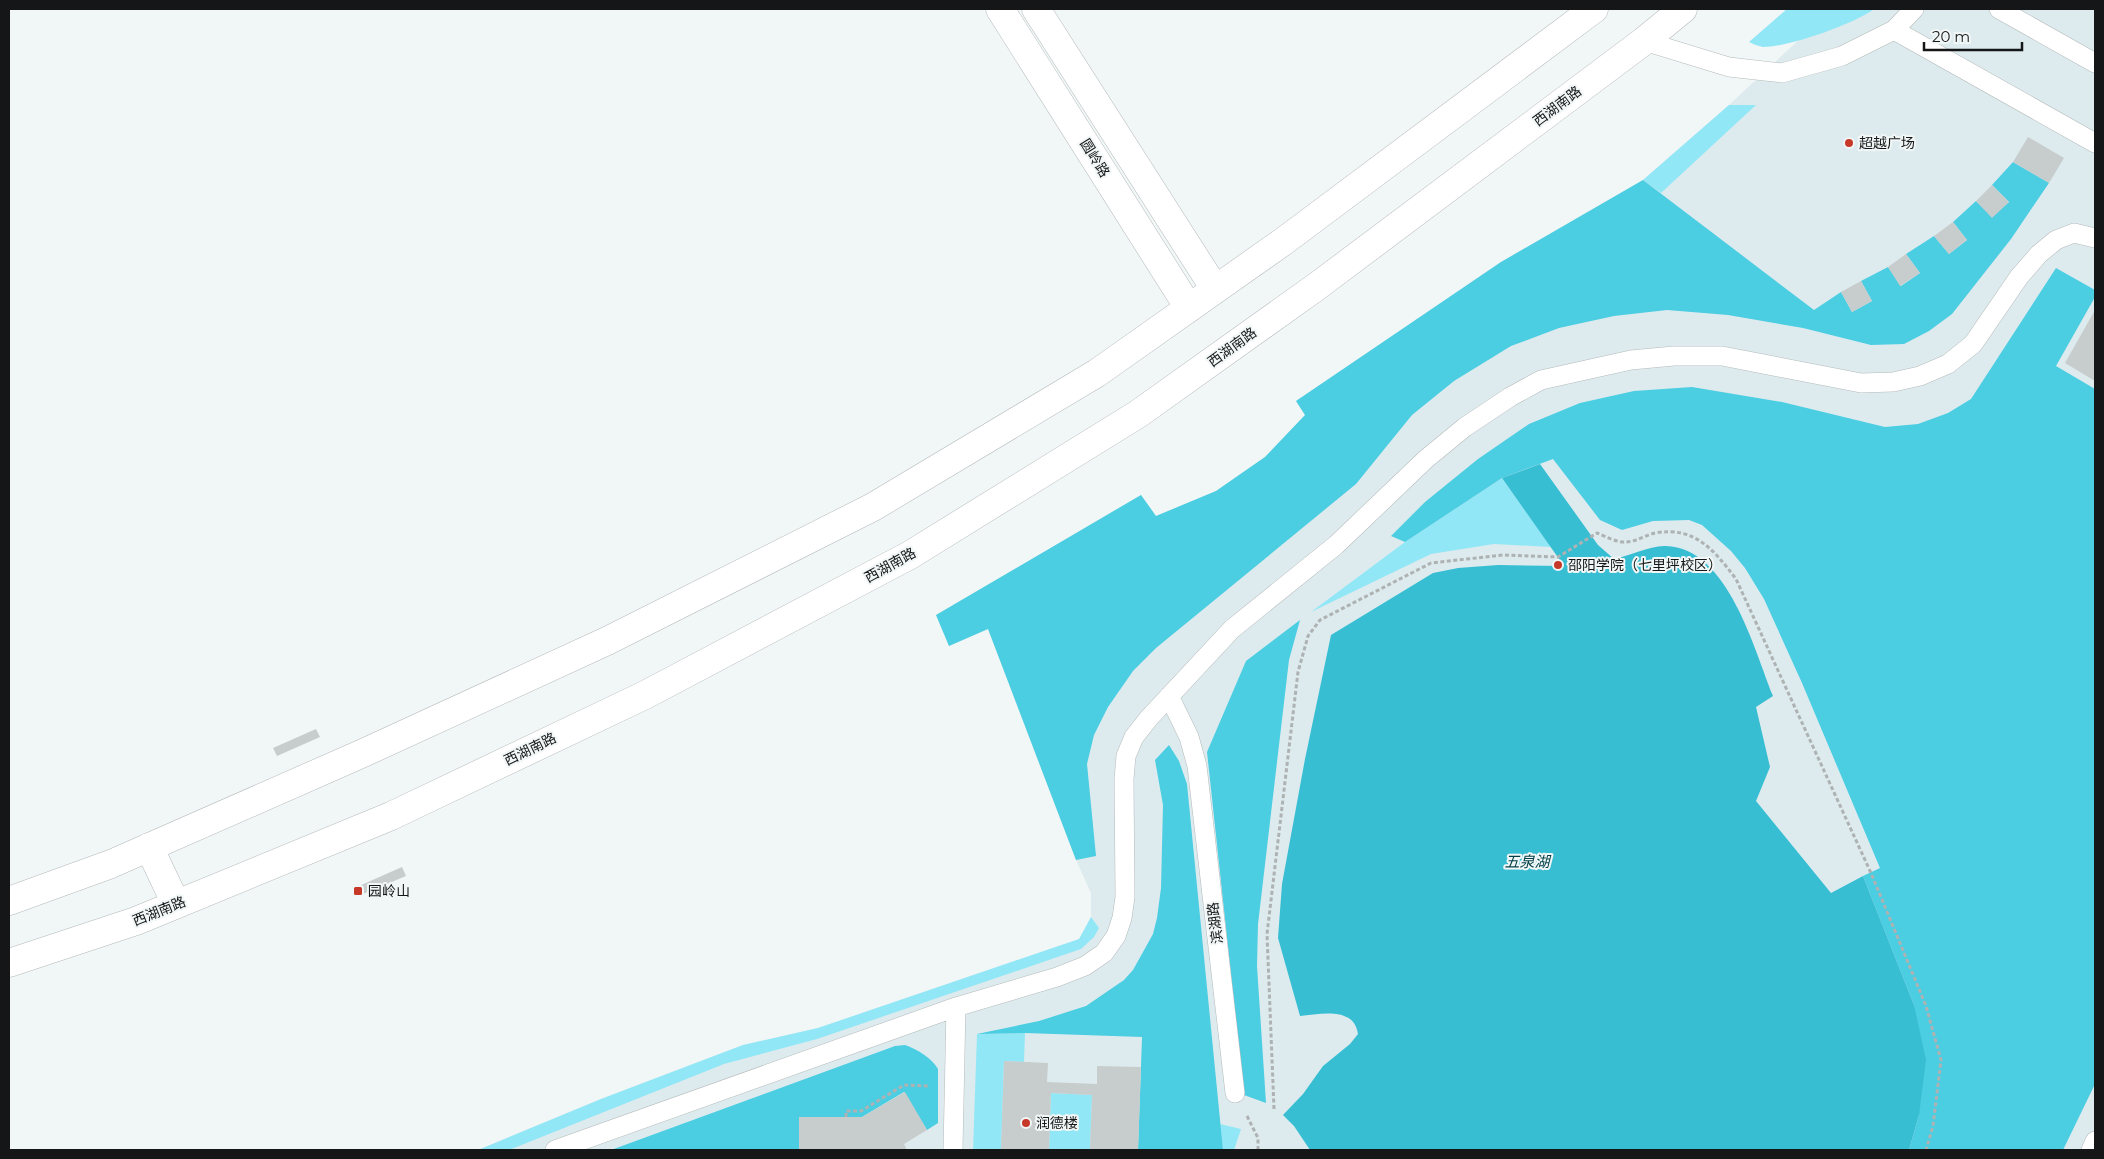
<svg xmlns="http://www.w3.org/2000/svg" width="2104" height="1159" font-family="Montserrat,'Noto Sans SC',sans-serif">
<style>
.built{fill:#ddebee}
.green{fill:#92e7f7}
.forest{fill:#4bcde2}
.water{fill:#38bed3}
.building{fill:#c7cccc}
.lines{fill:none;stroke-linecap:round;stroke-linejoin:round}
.service-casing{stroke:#b5babb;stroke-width:20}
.tertiary-casing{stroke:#b5babb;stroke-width:29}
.primary-casing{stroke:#b5babb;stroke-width:29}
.path{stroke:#aeb2b2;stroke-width:3;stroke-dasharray:4 2.5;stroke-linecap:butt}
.service{stroke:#fff;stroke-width:19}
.tertiary{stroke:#fff;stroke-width:28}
.primary{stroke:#fff;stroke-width:28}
.poi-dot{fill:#c63929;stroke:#f1f6f6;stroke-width:2}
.labels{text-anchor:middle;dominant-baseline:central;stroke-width:4;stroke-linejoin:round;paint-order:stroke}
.street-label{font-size:14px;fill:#151617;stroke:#f1f6f6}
.poi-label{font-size:14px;fill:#151617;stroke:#f1f6f6;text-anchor:start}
.water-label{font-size:15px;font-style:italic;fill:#003e47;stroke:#f1f6f6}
</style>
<rect width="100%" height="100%" fill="#f1f6f6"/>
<!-- built -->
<path class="built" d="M1832 9H2095V1150H478L601 1099 743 1045 818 1028 1080 939 1091 917V893L1076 860 988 629 949 646 936 615 1141 495 1156 516 1216 491 1265 457 1305 415 1296 401 1501 262 1643 180 1729 105Z"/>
<!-- green -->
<path class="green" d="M1787 9H1874C1854 24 1789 47 1763 47 1758 46 1753 44 1749 42Z
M1729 105H1756L1661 193 1643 180Z
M1502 478 1551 547 1494 544 1431 554 1311 612 1405 542Z
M1091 917 1099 928 1094 937 1081 949 817 1039 724 1064 509 1150H478L601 1099 743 1045 818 1028 1079 939Z
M1025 1033 1024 1062 1004 1061 1001 1150H973L977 1034Z
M1051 1093 1092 1095 1090 1150H1049Z
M1220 1124 1241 1129 1234 1150H1223Z"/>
<!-- forest -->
<path class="forest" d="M2013 162 2049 183 2011 239 1952 314 1929 331 1904 344 1871 345 1803 328 1728 315 1667 310 1614 316 1559 328 1511 346 1454 381 1412 415 1356 484 1156 648 1133 671 1108 707 1094 735 1087 764 1096 856 1076 860 988 629 949 646 936 615 1141 495 1156 516 1216 491 1265 457 1305 415 1296 401 1501 262 1643 180 1814 310 1841 292 1852 312 1872 301 1861 281 1888 267 1901 286 1920 273 1906 254 1934 236 1949 254 1967 240 1953 222 1976 201 1992 217 2009 202 1992 185Z
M2056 268 2095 290V297L2056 366 2095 389V1084L2063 1150H1909L1919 1115 1914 1005 1863 876 1880 868 1802 683 1764 599 1745 568 1731 551 1702 525 1689 520 1653 521 1622 530 1600 520 1553 459 1502 478 1405 542 1391 536 1425 502 1478 459 1529 424 1580 403 1634 391 1692 387 1782 402 1885 427 1918 424 1948 413 1971 399Z
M1300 620 1289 660 1258 924 1257 966 1266 1103 1244 1095 1207 752 1246 661Z
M1169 745 1179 761 1187 784 1223 1150H1138L1142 1037 1025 1033 977 1034 1039 1021 1086 1006 1124 980 1133 970 1153 934 1157 918 1161 888 1163 805 1155 760Z
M905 1045C917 1049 932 1058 938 1069V1123L927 1130 904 1092 862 1117H799V1150H611L895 1046Z"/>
<!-- water -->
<path class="water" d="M1540 464 1598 545 1614 559C1629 556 1651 545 1666 546 1728 548 1754 649 1773 696L1756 707 1770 767 1756 801 1831 893 1863 876 1914 1005 1926 1060 1919 1115 1909 1150H1310L1294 1126 1283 1115 1303 1094 1323 1066 1350 1044 1358 1034C1354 1006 1320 1014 1300 1016L1278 938 1282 884 1305 759 1331 635 1433 573 1458 568 1498 565 1564 566 1502 478Z"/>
<!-- building -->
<path class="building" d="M2028 137 2064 158 2049 183 2013 162Z
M1992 185 2009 202 1992 218 1976 201Z
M1953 222 1967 240 1949 254 1934 236Z
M1906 254 1920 273 1900 286 1888 267Z
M1861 281 1872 301 1852 312 1841 292Z
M2095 310V381L2065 363Z
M316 729 320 737 277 756 273 748Z
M402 867 406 876 363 894 359 886Z
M1004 1061 1048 1063 1047 1082 1097 1084V1066L1141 1067 1138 1150H1090L1092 1095 1051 1093 1049 1150H1001Z
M905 1092 927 1130 904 1144 907 1150H799V1117H862Z"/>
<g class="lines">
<defs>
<path id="service" d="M1999 9 2095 63
M1894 30 2095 143
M1644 41 1729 67 1782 73 1842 56 1894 30 1914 9
M1169 696 1189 737 1197 766 1235 1093
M555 1150 956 1007 1057 977 1085 966 1104 953 1116 936 1122 918 1125 897 1124 779 1126 756 1134 737 1149 718 1232 629 1336 545 1426 459 1465 427 1510 397 1541 380 1631 360 1674 356H1722L1861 383 1893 382 1920 376 1948 364 1973 344 2019 277 2039 254 2056 240 2074 233 2095 238
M953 1150 956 1007
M2091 1150 2095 1141"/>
<path id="tertiary" d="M1000 9 1189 308
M1036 9 1215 289"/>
<path id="primary" d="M149 847 176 904
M9 901 111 864 361 754 607 641 873 507 1097 373 1284 241 1594 9
M9 963 136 921 391 816 645 695 910 555 1138 414 1316 287 1644 41 1683 9"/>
</defs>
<!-- service casing -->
<use href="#service" class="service-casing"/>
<!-- tertiary casing -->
<use href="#tertiary" class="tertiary-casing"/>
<!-- primary casing -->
<use href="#primary" class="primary-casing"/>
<!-- path -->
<path class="path" d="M1274 1109 1267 934 1298 672 1308 636 1320 620 1431 563 1503 555 1558 557 1597 533C1605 536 1617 543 1626 542 1635 542 1646 535 1655 533 1695 526 1714 550 1736 579L1871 873 1926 1006 1941 1060 1933 1126 1926 1150
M1247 1116 1258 1138V1150
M846 1117V1111H861L904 1085 929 1086"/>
<!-- service -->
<use href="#service" class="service"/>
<!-- tertiary -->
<use href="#tertiary" class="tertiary"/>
<!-- primary -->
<use href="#primary" class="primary"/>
</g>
<!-- markers -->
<g class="poi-dot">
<circle cx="1849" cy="143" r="5"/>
<circle cx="1558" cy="565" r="5"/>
<rect x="353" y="886" width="10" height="10" rx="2.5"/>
<circle cx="1026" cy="1123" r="5"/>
</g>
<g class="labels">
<!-- street labels -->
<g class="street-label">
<text transform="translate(1557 106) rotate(-37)">西湖南路</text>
<text transform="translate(1095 158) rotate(58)">圆岭路</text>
<text transform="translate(1232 347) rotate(-36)">西湖南路</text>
<text transform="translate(890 565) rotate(-29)">西湖南路</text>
<text transform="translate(530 749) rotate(-26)">西湖南路</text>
<text transform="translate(159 911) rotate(-22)">西湖南路</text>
<text transform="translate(1215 923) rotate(-97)">滨湖路</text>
</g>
<!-- poi labels -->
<g class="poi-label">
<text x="1859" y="143">超越广场</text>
<text x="1568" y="565">邵阳学院（七里坪校区）</text>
<text x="368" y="891">园岭山</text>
<text x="1036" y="1123">润德楼</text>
</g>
<!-- water labels -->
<g class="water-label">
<text x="1527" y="861">五泉湖</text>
</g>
</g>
<!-- border -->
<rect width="2104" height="1159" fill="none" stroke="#151617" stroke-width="20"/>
<!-- scale -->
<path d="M1924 42v8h98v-8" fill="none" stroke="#151617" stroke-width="2.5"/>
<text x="1932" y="42" font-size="15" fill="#151617" stroke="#f1f6f6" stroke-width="4" paint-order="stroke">20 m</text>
</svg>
